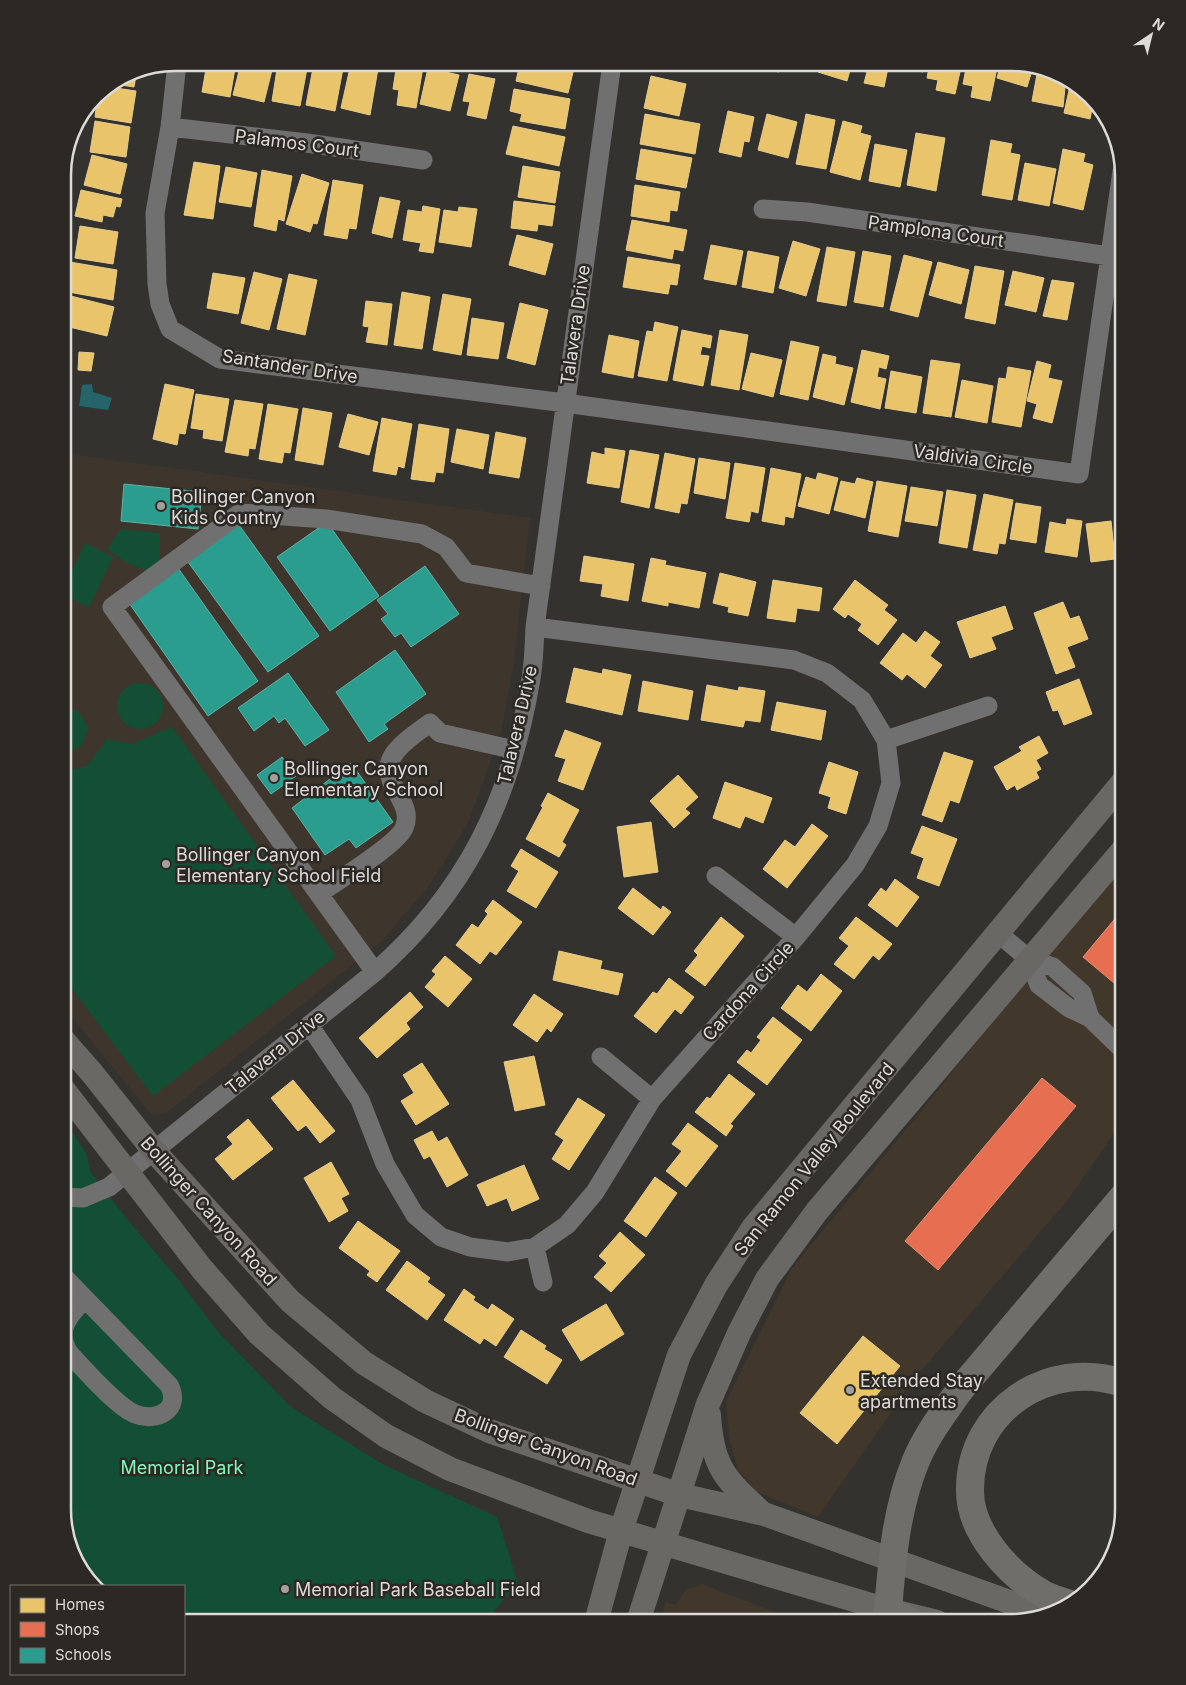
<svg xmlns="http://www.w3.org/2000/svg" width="1186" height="1685" font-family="Inter,sans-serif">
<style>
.commercial{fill:#41372a}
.built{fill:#3e362d}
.green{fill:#124f34}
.water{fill:#256468}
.homes{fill:#e9c46a;stroke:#e5cb8b}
.shops{fill:#e76f51;stroke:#e48f7a}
.schools{fill:#2a9d8f;stroke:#60b0a5}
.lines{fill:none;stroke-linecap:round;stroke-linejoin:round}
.minor{stroke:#717070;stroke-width:19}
.major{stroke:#6a6865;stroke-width:24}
.highway{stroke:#706e6b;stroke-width:28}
.poi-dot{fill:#a2a09d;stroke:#2c2823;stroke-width:2}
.labels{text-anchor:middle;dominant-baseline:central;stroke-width:5;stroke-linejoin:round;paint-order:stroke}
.street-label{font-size:18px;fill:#dddbd8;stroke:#2c2823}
.poi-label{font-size:18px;fill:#dddbd8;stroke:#2c2823;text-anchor:start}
.park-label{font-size:18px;fill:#7ffcbd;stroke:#2c2823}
.rim{fill:none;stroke:#dddbd8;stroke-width:2.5}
</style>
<rect width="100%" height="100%" fill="#34322f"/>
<!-- commercial -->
<path class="commercial" d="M1123 859V1120L1070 1197 915 1378 818 1517 757 1492 738 1470 729 1439 726 1401 792 1268 913 1121Z
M702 1584 722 1592 801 1622H660L666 1602 675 1605 686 1590Z"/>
<!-- built -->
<path class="built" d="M63 453 530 518 513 667 501 733 468 823 428 887 383 940 166 1113 151 1114 63 1006Z"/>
<!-- green -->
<path class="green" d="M121 529 160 533V561L148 571 127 563 107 549Z
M85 543 113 557 89 607 63 595V590Z
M117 706a23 23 0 1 1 46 0a23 23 0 1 1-46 0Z
M67 708 79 712 88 728 82 745 72 751H63V709Z
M172 727 336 956 153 1096 63 977V772L87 766 107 739 132 744Z
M63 1118 86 1153 91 1173 131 1224 173 1273 219 1333 291 1407 384 1465 497 1517 518 1583 485 1622H184V1586H97L78 1566 63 1509Z"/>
<!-- water -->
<path class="water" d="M92 384 93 392 112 398 108 410 79 406 82 385Z"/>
<!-- homes -->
<path class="homes" d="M207 63H236L230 97 202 92Z
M241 63H256L273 66 264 102 233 95Z
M278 63H308L300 106 272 101Z
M314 63H344L335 111 306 105Z
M351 63H379L370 115 341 108Z
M397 63 423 67 416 108 397 105 399 90 393 89Z
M520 63 575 64 568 93 516 81Z
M750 63H780L779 72 750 67Z
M820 63H852L847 81 818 72Z
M858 63H889L884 87 864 83 867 72 856 70Z
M892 63H925L923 72 892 65Z
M930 63H962L955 94 936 90 938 80 927 78Z
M967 63H998L990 101 971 97 973 86 963 84Z
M1001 63H1018L1033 67 1027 87 997 78Z
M428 68 459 75 450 111 420 104Z
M1038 69 1066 78 1063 107 1032 101Z
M137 70 134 87 114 84 133 71Z
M469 74 495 79 486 119 467 115 470 102 463 101Z
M651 76 686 84 679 116 644 108Z
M1071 81 1093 104 1090 119 1064 113Z
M109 87 136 91 131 123 95 117 98 94Z
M514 89 570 99 565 129 520 121 522 114 510 111Z
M728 111 754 117 749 142 744 141 741 157 719 152Z
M645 114 700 124 695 154 640 144Z
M767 114 797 122 788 158 758 150Z
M806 114 835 120 826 169 796 164Z
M95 121 130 127 126 157 90 152Z
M843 121 862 126 860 133 871 136 860 180 830 172Z
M513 126 565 137 559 166 506 154Z
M916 133 945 138 936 191 907 185Z
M991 140 1012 144 1010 153 1020 155 1012 200 982 195Z
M875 144 907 150 900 187 869 181Z
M641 149 692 158 686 188 636 179Z
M1063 149 1085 154 1083 162 1093 165 1083 210 1053 203Z
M92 155 127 164 120 194 84 185Z
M194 162 220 166 213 219 184 215Z
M1025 163 1056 169 1049 206 1018 200Z
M523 166 560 172 555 203 518 197Z
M226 167 257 173 251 207 219 202Z
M262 170 292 176 284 221 278 219 276 231 254 226Z
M302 174 329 183 317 224 313 223 310 232 286 224Z
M333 180 363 185 356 229 349 228 347 239 324 235Z
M635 185 680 192 677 211 670 210 669 222 631 216Z
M81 190 122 199 120 207 116 206 113 217 103 215 102 222 75 216Z
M380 197 400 201 392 238 372 233Z
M514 201 555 206 552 226 538 224 537 231 511 228Z
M423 206 440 209 433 253 419 251 421 243 403 240 408 210 422 212Z
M459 207 477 209 471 247 439 242 444 210 458 212Z
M632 220 687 230 683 251 674 249 672 259 626 250Z
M80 226 118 232 113 264 75 258Z
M517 235 553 244 545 275 509 265Z
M793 241 820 249 806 296 779 288Z
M711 245 743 251 736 285 704 279Z
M827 247 855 252 846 306 817 301Z
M748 251 779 257 773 293 742 287Z
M863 251 891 256 883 307 854 302Z
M904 255 932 262 918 317 890 310Z
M628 257 680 265 677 285 670 284 668 294 623 287Z
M64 261 117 270 113 300 63 291Z
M938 262 969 270 961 304 929 295Z
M975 266 1004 271 995 324 965 318Z
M1013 271 1044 278 1036 312 1005 305Z
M254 272 282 279 269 330 241 323Z
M213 273 245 278 238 314 207 308Z
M289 274 317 280 305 335 277 329Z
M1052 280 1074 283 1067 320 1043 316Z
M402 292 430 297 422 349 394 345Z
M63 294 114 307 107 336 65 326Z
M443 294 471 299 461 355 433 350Z
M366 301 392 304 387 345 366 342 369 327 363 326Z
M520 303 548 310 535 365 507 358Z
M472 318 504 323 498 359 467 355Z
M655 322 678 327 667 381 638 376 647 331 653 332Z
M682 330 712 336 710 348 702 346 700 355 709 356 703 386 673 380Z
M720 330 748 335 739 390 711 385Z
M609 335 639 341 633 378 602 372Z
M791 341 819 347 808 400 780 394Z
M862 350 889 356 886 369 879 367 877 377 886 379 880 409 851 402Z
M79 352 94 353 91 371 78 370Z
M751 353 782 360 773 397 742 389Z
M823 354 836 357 835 364 853 368 844 405 813 397Z
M931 360 960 364 951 417 923 413Z
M1037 361 1051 365 1048 378 1062 381 1052 423 1033 418 1037 404 1027 401Z
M1008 367 1031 371 1021 427 992 422 999 378 1006 379Z
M891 371 922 377 916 413 885 408Z
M962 380 993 386 987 423 955 417Z
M165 384 194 390 185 434 179 433 177 445 153 439Z
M196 394 229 399 222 441 203 438 204 430 191 428Z
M235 400 263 404 255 449 249 448 248 456 225 452Z
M268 404 298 409 290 453 284 452 282 463 259 459Z
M303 408 332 413 323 465 295 460Z
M348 414 378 422 369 455 339 447Z
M382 418 412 424 404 468 398 466 396 475 373 471Z
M419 424 449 429 443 473 436 472 434 482 411 479Z
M457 429 489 435 483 469 451 462Z
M496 432 526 438 519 478 489 473Z
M605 448 625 451 619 488 587 483 592 452 605 455Z
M630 450 659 455 649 508 621 502Z
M665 453 695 459 687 504 681 503 679 513 655 508Z
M699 458 730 463 725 499 694 493Z
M735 463 765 468 758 513 751 511 749 522 726 518Z
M771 468 801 474 793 518 785 516 784 525 762 521Z
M818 473 838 478 829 514 798 506 806 477 816 480Z
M857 478 873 482 865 518 834 510 841 481 855 484Z
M877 481 907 486 898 537 868 531Z
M911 487 943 492 937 526 905 521Z
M947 490 976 495 967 548 939 543Z
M984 494 1013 500 1005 544 999 543 997 554 973 550Z
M1016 503 1041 507 1036 543 1010 539Z
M1067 519 1082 521 1077 557 1045 552 1050 522 1066 525Z
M1111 521 1115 559 1091 562 1086 524Z
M584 556 634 564 628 601 601 596 603 584 580 581Z
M651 558 666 561 665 565 706 573 699 608 668 602V606L642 601Z
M720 573 756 582 748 616 728 612 729 607 713 603Z
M773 580 822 588 819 611 797 608 795 622 767 618Z
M855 580 888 605 884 610 897 620 878 645 858 630 862 624 848 614 845 618 833 609Z
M1063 602 1070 619 1079 616 1088 639 1067 647 1075 667 1056 674 1034 613Z
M1005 606 1013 629 991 637 996 649 970 658 957 622Z
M925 631 940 642 930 656 942 665 925 688 907 674 902 680 880 663 903 633 916 643Z
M574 668 602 674 603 669 631 675 622 715 566 702Z
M1079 679 1092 714 1064 725 1058 710 1053 711 1046 692Z
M643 681 693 691 688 720 638 711Z
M707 685 738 691 739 687 765 691 760 722 745 720 743 727 701 720Z
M777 702 826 711 821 740 771 730Z
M565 730 601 743 583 790 558 781 566 759 555 756Z
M1039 736 1048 753 1036 760 1041 769 1036 772 1039 778 1017 790 1015 785 1007 790 994 767 1022 751 1019 747Z
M944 752 973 761 959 803 950 800 942 822 922 815Z
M829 762 858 772 846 814 828 808 831 797 819 793Z
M678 775 698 797 685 809 690 813 674 828 650 801Z
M725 782 772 798 763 823 745 816 740 828 713 818Z
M548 793 579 810 562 842 566 845 559 857 526 839 543 807 541 806Z
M651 822 658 872 624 877 617 827Z
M812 824 828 836 787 888 763 869 785 840 795 847Z
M922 826 957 839 939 886 917 878 924 858 911 853Z
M521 849 558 872 536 908 507 891 519 871 511 866Z
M895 879 919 897 897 927 868 905 881 888 886 892Z
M633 888 661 910 663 906 671 912 653 935 618 908Z
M493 900 522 922 496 955 490 951 480 964 456 945 472 924 478 928 488 914 485 911Z
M721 917 744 936 705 986 685 971 698 955 694 951Z
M856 917 892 944 879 960 873 955 854 979 834 964 849 946 839 938Z
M559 951 602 961 600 969 623 974 618 995 553 980Z
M445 956 472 979 448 1007 425 987 436 974 432 971Z
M821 974 842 991 811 1031 781 1008 798 985 807 992Z
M669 978 694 997 681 1014 675 1009 656 1033 634 1016 653 992 657 994Z
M410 992 423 1007 406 1023 410 1029 377 1058 359 1038Z
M534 994 563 1014 551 1032 547 1028 537 1042 513 1025Z
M773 1017 802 1040 767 1085 737 1062 747 1050 751 1053 761 1040 757 1037Z
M534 1056 545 1105 515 1111 504 1062Z
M422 1063 449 1104 416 1125 401 1101 414 1093 403 1075Z
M729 1074 755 1094 730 1124 733 1126 726 1136 695 1112 707 1097 710 1099Z
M293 1080 335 1131 320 1143 306 1125 298 1131 271 1098Z
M578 1098 605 1115 569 1170 552 1159 564 1140 555 1134Z
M248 1119 273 1149 233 1180 215 1159 233 1144 227 1137Z
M688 1123 718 1146 686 1187 666 1171 682 1151 672 1144Z
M432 1131 438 1142 447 1137 468 1175 447 1187 430 1156 424 1159 414 1140Z
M331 1162 349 1194 341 1198 348 1211 329 1222 304 1178Z
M524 1165 539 1199 512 1211 507 1198 487 1206 477 1185Z
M655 1177 677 1193 646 1237 624 1221Z
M358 1221 400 1251 377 1282 367 1275 370 1271 339 1248Z
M620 1232 645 1255 611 1292 594 1277 607 1263 599 1256Z
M407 1261 430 1278 427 1282 445 1295 427 1320 386 1290Z
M464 1289 475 1297 473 1300 488 1310 492 1304 514 1319 496 1346 484 1338 480 1344 444 1320Z
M606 1304 624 1334 581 1361 562 1330Z
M521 1330 546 1346 544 1349 562 1360 547 1384 504 1357Z
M863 1336 900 1366 837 1444 800 1413Z"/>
<!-- shops -->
<path class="shops" d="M1123 909V984L1120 988 1083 957Z
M1042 1078 1076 1106 938 1270 905 1241Z"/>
<!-- schools -->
<path class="schools" d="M124 484 202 492 198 529 121 521Z
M327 522 379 596 330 631 277 557Z
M239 525 319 636 268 672 188 562Z
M425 566 459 614 411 647 401 633 395 637 381 619 388 614 377 600Z
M178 568 258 681 208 716 129 603Z
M395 650 426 694 384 724 388 729 369 742 336 692Z
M288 673 329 730 305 746 285 718 279 723 274 716 254 731 238 708Z
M282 757 296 776 271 794 257 775Z
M351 763 393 822 356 848 349 839 325 855 292 808Z"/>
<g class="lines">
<!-- minor -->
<path class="minor" d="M177 63 170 127 155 213 157 284 160 304 170 329 220 359 565 403 1079 474 1122 171
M170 127 307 143 423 160
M763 209 807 212 1109 256
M886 740 988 706
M716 876 796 937
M320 893C338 880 397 845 404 828 417 800 371 780 397 750 406 739 419 731 430 723L440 733 515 750
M999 934 1029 959 1053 967 1082 993 1090 1018
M1029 959 1039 985 1069 1008 1090 1018 1123 1050
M375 972 112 607 240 513 326 519 422 534 446 547 466 573 541 586
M309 1025 360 1100 385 1164 415 1215 441 1237 470 1247 508 1252 535 1247 567 1225 595 1192 652 1099 796 937 855 865 878 826 891 783 886 740 862 700 827 673 794 660 535 627
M601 1057 652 1099
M63 1197 83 1198 109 1187 375 972C465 893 510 801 530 684 534 665 534 646 535 627L612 63
M535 1247 543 1282
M63 1276 169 1385C182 1409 157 1423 135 1414 117 1407 84 1369 69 1353 55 1330 68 1316 85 1299"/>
<!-- major -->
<path class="major" d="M63 1040 92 1073 154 1151 290 1301 364 1363 425 1401 489 1431 680 1495 764 1514 1043 1614
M63 1089 202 1269 259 1334 332 1398 386 1436 450 1469 588 1521 888 1610 937 1622
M709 1415C712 1467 725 1479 762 1513
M596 1622 621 1531 679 1355 716 1285 753 1228 1123 782
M638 1622 708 1404 739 1333 767 1279 817 1211 1123 850"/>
<!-- highway -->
<path class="highway" d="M1070 1604C1062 1601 1053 1599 1045 1595 1010 1576 970 1533 970 1491 969 1410 1049 1358 1123 1383
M911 1622 888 1610C892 1561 896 1510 915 1463 925 1437 943 1414 959 1391L1123 1197"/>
</g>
<!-- markers -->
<g class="poi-dot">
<circle cx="161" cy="506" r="5"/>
<circle cx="274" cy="778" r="5"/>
<circle cx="166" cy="864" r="5"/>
<circle cx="850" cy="1390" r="5"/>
<circle cx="285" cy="1589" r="5"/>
</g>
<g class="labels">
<!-- street labels -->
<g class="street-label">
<text transform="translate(297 143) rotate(7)">Palamos Court</text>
<text transform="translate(936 231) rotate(8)">Pamplona Court</text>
<text transform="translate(575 325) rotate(-82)">Talavera Drive</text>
<text transform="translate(290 366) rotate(9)">Santander Drive</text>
<text transform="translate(973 459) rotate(8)">Valdivia Circle</text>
<text transform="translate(517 725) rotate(-77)">Talavera Drive</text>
<text transform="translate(748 991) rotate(-48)">Cardona Circle</text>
<text transform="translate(275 1052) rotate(-39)">Talavera Drive</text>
<text transform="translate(814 1159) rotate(-51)">San Ramon Valley Boulevard</text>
<text transform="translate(209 1211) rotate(48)">Bollinger Canyon Road</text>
<text transform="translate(546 1447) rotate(20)">Bollinger Canyon Road</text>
</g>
<!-- poi labels -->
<g class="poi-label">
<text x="171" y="496">Bollinger Canyon<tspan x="171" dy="21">Kids Country</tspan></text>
<text x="284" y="768">Bollinger Canyon<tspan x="284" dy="21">Elementary School</tspan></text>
<text x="176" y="854">Bollinger Canyon<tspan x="176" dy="21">Elementary School Field</tspan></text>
<text x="860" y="1380">Extended Stay<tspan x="860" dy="21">apartments</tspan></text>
<text x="295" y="1589">Memorial Park Baseball Field</text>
</g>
<!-- park labels -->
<g class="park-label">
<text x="182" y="1467">Memorial Park</text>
</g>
</g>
<!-- crop -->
<path d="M0 0H1186V1685H0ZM175 71H1011A104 104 0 0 1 1115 175V1510A104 104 0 0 1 1011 1614H175A104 104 0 0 1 71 1510V175A104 104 0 0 1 175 71Z" fill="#2c2823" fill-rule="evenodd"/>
<path class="rim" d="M175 71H1011A104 104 0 0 1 1115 175V1510A104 104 0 0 1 1011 1614H175A104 104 0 0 1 71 1510V175A104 104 0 0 1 175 71Z"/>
<!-- legend -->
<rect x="10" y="1585" width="175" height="90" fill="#2c2823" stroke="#73706b"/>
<rect x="20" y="1598" width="25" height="15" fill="#e9c46a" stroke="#73706b"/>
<text x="55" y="1610" font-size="15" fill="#dddbd8">Homes</text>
<rect x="20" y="1622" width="25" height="15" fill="#e76f51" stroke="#73706b"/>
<text x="55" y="1635" font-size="15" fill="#dddbd8">Shops</text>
<rect x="20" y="1648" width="25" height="15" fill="#2a9d8f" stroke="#73706b"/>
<text x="55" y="1660" font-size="15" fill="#dddbd8">Schools</text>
<!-- north arrow -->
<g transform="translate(1151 35) rotate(35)" stroke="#2c2823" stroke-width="4" paint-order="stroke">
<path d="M0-4L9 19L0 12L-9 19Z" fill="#dddbd8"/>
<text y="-8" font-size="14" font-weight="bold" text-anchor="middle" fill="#dddbd8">N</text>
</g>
</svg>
